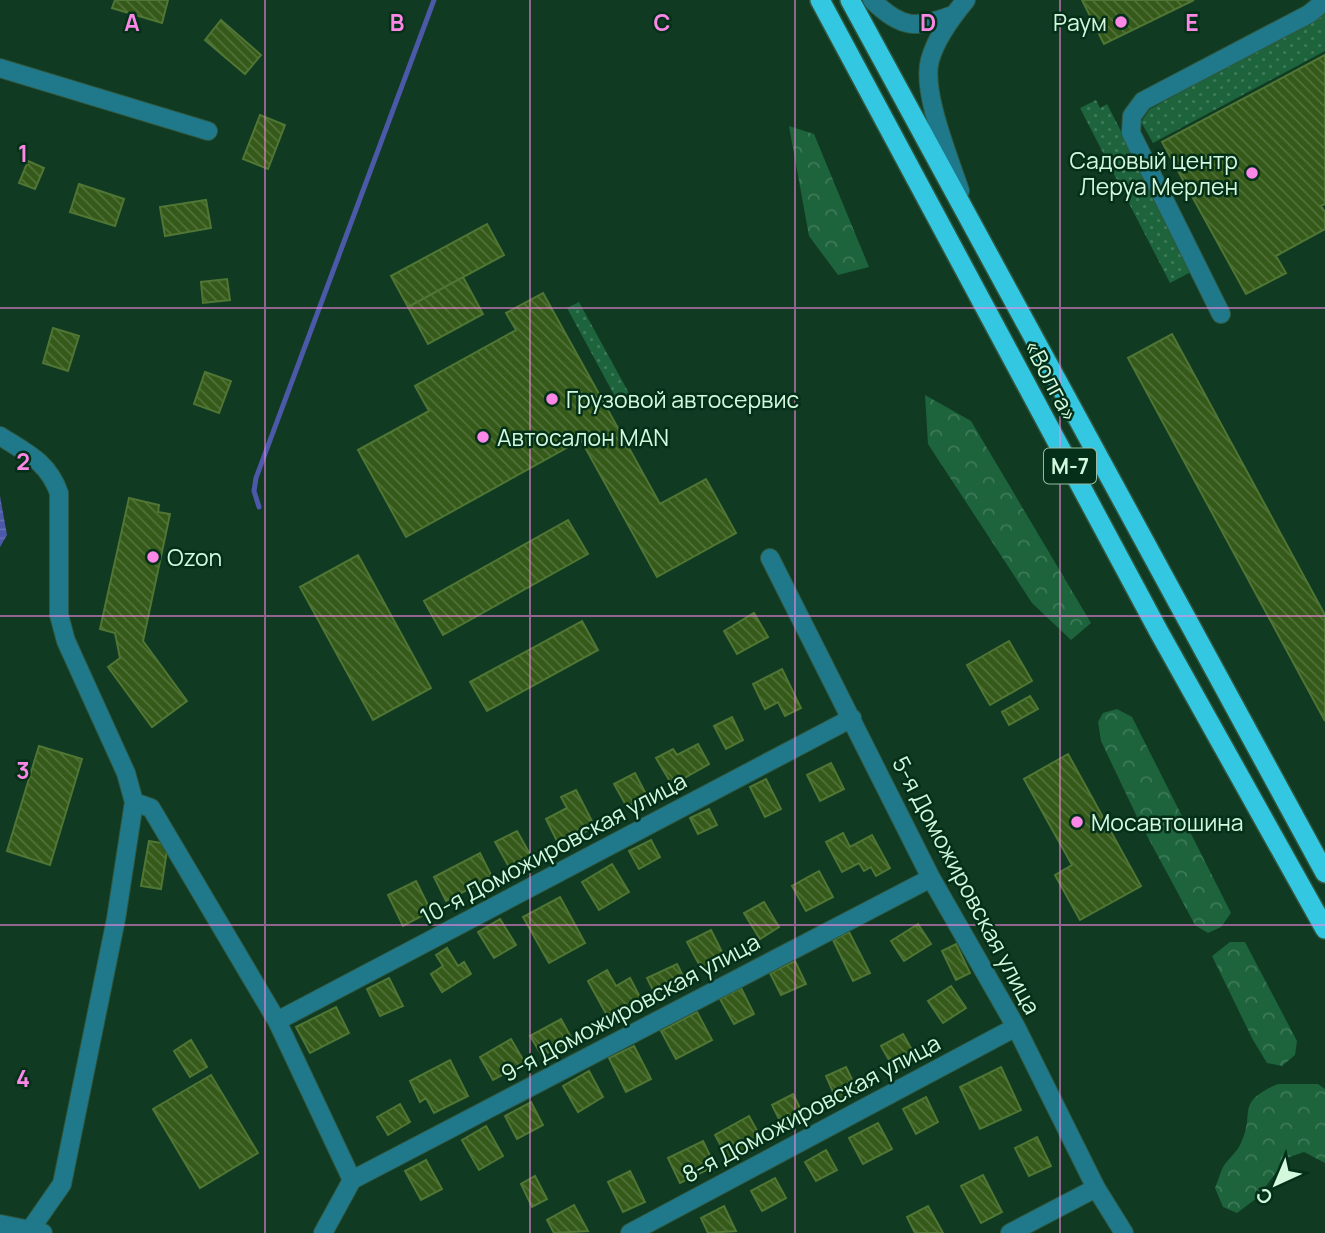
<svg xmlns="http://www.w3.org/2000/svg" width="1325" height="1233" font-family="Manrope,sans-serif">
<style>
.green{fill:url(#green-dots)}
.forest{fill:url(#forest-crowns)}
.water{fill:url(#water-rules)}
.lines{fill:none;stroke-linecap:round;stroke-linejoin:round}
.stream{stroke:#4c58a8;stroke-width:5}
.building{fill:url(#building-back-hatch);stroke:#4f7634;stroke-width:2}
.minor-casing{stroke:#305840;stroke-width:20}
.tertiary-casing{stroke:#305840;stroke-width:20}
.trunk-casing{stroke:#305840;stroke-width:22}
.minor{stroke:#20798b;stroke-width:18}
.tertiary{stroke:#20798b;stroke-width:18}
.trunk{stroke:#34c7e2;stroke-width:19}
.grid{fill:none;stroke:#fb87e6;stroke-width:2;stroke-opacity:0.55}
.poi-dot{fill:#fb87e6;stroke:#042f18;stroke-width:2.5}
.labels{text-anchor:middle;dominant-baseline:central;stroke-width:5;stroke-linejoin:round;paint-order:stroke}
.shield{fill:#042f18;stroke:#95bca2;stroke-width:2}
.shield-label{font-size:21px;font-weight:bold;fill:#d3f8dd}
.poi-label{font-size:23px;fill:#d3f8dd;stroke:#042f18;text-anchor:start}
.street-label{font-size:23px;fill:#d3f8dd;stroke:#042f18}
.grid-label{font-size:23px;text-anchor:middle;font-weight:bold;fill:#fb87e6;stroke:#042f18;stroke-width:5;stroke-linejoin:round;paint-order:stroke}
</style>
<defs>
<pattern id="green-dots" width="8" height="8" patternUnits="userSpaceOnUse" patternTransform="scale(1.75)"><rect width="8" height="8" fill="#1d633b"/><path d="M2 2h.1M6 6h.1" fill="none" stroke="#3d7a57" stroke-width="1.8" stroke-linecap="round"/></pattern>
<pattern id="forest-crowns" width="20" height="18" patternUnits="userSpaceOnUse" patternTransform="scale(1.75)"><rect width="20" height="18" fill="#1d633b"/><path d="M2 6a3 3 0 1 1 6 0M12 15a3 3 0 1 1 6 0" fill="none" stroke="#3d7a57"/></pattern>
<pattern id="water-rules" width="6" height="5" patternUnits="userSpaceOnUse" patternTransform="scale(1.75)"><rect width="6" height="5" fill="#4c58a8"/><path d="M0 2.5h6" fill="none" stroke="#6571b4"/></pattern>
<pattern id="building-back-hatch" width="6" height="6" patternUnits="userSpaceOnUse" patternTransform="scale(1.75)"><rect width="6" height="6" fill="#355919"/><path d="M-1 5l2 2M0 0l6 6M5-1l2 2" fill="none" stroke="#51723a"/></pattern>
</defs>
<rect width="100%" height="100%" fill="#113a22"/>
<!-- green -->
<path class="green" d="M1325 13V51L1153 143 1141 122 1150 109Z
M1096 100 1100 108 1107 104 1193 271 1170 283 1080 108Z
M579 302 630 395 618 402 567 308Z"/>
<!-- forest -->
<path class="forest" d="M789 126 814 134 869 267 838 275 809 236Z
M925 395 971 421 1091 623 1071 640 1032 603 928 444Z
M1117 709 1132 717 1231 913 1221 927 1208 933 1195 925 1138 819 1101 741 1098 722 1103 713Z
M1230 942H1245L1297 1041 1295 1055 1282 1066 1267 1063 1253 1040 1212 956Z
M1278 1084H1318L1325 1089V1163L1304 1152 1287 1158 1257 1198 1237 1213 1223 1207 1215 1188C1218 1181 1220 1173 1223 1167 1228 1159 1236 1153 1240 1145 1257 1112 1233 1103 1278 1084Z"/>
<!-- water -->
<path class="water" d="M0 496 7 535 0 547Z"/>
<g class="lines">
<!-- stream -->
<path class="stream" d="M259 507 254 491 256 478 434 0"/>
</g>
<!-- building -->
<path class="building" d="M115 0H168L162 23 112 8Z
M1082 0H1194L1104 44Z
M221 20 261 55 245 74 205 40Z
M1325 55V204L1321 206 1325 212V229L1276 256 1286 273 1246 294 1162 142Z
M260 115 285 125 268 169 243 159Z
M28 161 44 168 35 189 19 183Z
M79 184 124 199 115 226 70 212Z
M206 200 211 228 165 236 160 207Z
M487 224 504 255 408 307 391 276Z
M463 277 483 314 428 344 408 307Z
M227 279 230 300 203 303 201 282Z
M543 293 660 504 706 479 736 533 657 577 581 440 406 537 358 450 429 411 415 386 516 330 506 313Z
M53 328 79 336 68 371 43 363Z
M1172 334 1325 615V721L1128 358Z
M205 372 231 381 219 413 194 404Z
M129 498 159 505 158 512 170 514 143 641 187 701 152 727 108 667 120 658 115 633 100 629Z
M568 520 588 554 443 635 424 601Z
M358 555 431 688 373 720 300 587Z
M754 613 768 637 737 654 724 631Z
M582 621 598 650 487 711 470 682Z
M1009 641 1032 681 990 705 967 665Z
M782 669 801 708 785 716 778 702 765 709 753 684Z
M1030 696 1038 709 1009 725 1002 712Z
M732 717 743 740 726 749 714 726Z
M698 744 709 764 672 785 656 758 673 749 677 755Z
M39 746 82 759 50 865 7 851Z
M1068 754 1141 886 1080 920 1055 875 1072 865 1024 779Z
M831 763 844 789 820 801 807 775Z
M635 773 647 796 627 807 614 784Z
M766 779 781 809 765 817 750 787Z
M576 790 595 827 559 845 546 819 567 808 561 797Z
M709 809 717 825 698 834 690 818Z
M517 831 531 856 509 867 495 842Z
M843 833 850 847 872 835 890 868 876 876 871 867 864 871 859 863 842 872 826 842Z
M651 840 660 857 639 869 629 851Z
M149 841 168 844 161 889 141 886Z
M480 853 492 877 446 901 434 877Z
M612 864 629 892 599 910 582 882Z
M819 871 833 897 806 911 792 886Z
M416 881 431 911 403 926 388 895Z
M560 897 585 943 549 963 523 917Z
M764 902 779 927 760 939 744 913Z
M500 919 516 945 494 958 478 932Z
M918 924 931 944 904 961 891 941Z
M711 930 724 956 701 968 687 942Z
M849 932 870 973 853 981 833 940Z
M956 944 970 973 956 980 942 951Z
M447 948 458 966 464 962 471 974 442 992 431 974 443 966 436 955Z
M795 961 806 984 781 995 770 973Z
M677 964 685 980 655 994 647 978Z
M607 970 616 986 630 978 641 999 608 1017 588 981Z
M389 978 403 1006 380 1016 367 989Z
M951 986 966 1008 943 1023 928 1001Z
M741 988 754 1014 734 1024 720 999Z
M336 1007 349 1033 310 1053 296 1027Z
M697 1012 712 1040 676 1059 661 1031Z
M561 1019 572 1039 542 1056 530 1036Z
M903 1034 916 1057 894 1069 881 1046Z
M511 1039 525 1063 493 1080 480 1057Z
M191 1040 207 1067 190 1077 174 1051Z
M634 1046 651 1079 626 1092 609 1058Z
M450 1060 468 1096 434 1113 426 1098 420 1102 410 1081Z
M846 1067 858 1092 837 1101 826 1076Z
M1001 1067 1021 1110 980 1129 960 1087Z
M589 1071 603 1097 578 1112 563 1086Z
M211 1075 258 1153 200 1188 153 1109Z
M793 1094 805 1118 784 1129 772 1105Z
M926 1097 938 1122 916 1134 903 1109Z
M531 1102 543 1125 517 1139 505 1116Z
M400 1104 410 1122 388 1135 377 1117Z
M749 1116 762 1140 728 1159 715 1135Z
M878 1123 892 1149 863 1164 849 1138Z
M486 1126 503 1156 479 1170 462 1140Z
M1037 1137 1051 1166 1029 1176 1015 1148Z
M703 1141 715 1166 680 1183 668 1158Z
M826 1150 837 1170 816 1181 805 1162Z
M426 1160 442 1189 421 1200 405 1171Z
M630 1171 645 1202 623 1212 608 1182Z
M983 1175 1002 1212 981 1223 961 1186Z
M535 1176 547 1199 532 1207 521 1184Z
M775 1178 786 1198 762 1211 751 1191Z
M574 1205 588 1231 554 1233 547 1220Z
M724 1206 736 1231 708 1233 701 1218Z
M928 1206 943 1233H915L907 1217Z"/>
<g class="lines">
<defs>
<path id="minor" d="M872 0C901 29 916 29 953 15
M0 68 208 131
M960 191C950 160 921 91 930 60 936 38 951 18 966 0
M1221 314 1131 133 1132 116 1143 101 1309 14 1325 1
M0 436C27 453 48 462 59 493V615L66 641 126 773 134 802 116 919 62 1184 30 1230 0 1224
M770 558 931 878 1016 1027 1096 1188 1124 1233
M134 802 151 808 277 1021 352 1180 323 1233
M277 1021 852 718
M352 1180 931 878
M630 1233 1016 1027
M1010 1233 1096 1188"/>
<path id="tertiary" d="M29 1233 30 1230 43 1233"/>
<path id="trunk" d="M820 0 1159 632 1325 929
M850 0 1325 873"/>
</defs>
<!-- minor casing -->
<use href="#minor" class="minor-casing"/>
<!-- tertiary casing -->
<use href="#tertiary" class="tertiary-casing"/>
<!-- trunk casing -->
<use href="#trunk" class="trunk-casing"/>
<!-- minor -->
<use href="#minor" class="minor"/>
<!-- tertiary -->
<use href="#tertiary" class="tertiary"/>
<!-- trunk -->
<use href="#trunk" class="trunk"/>
</g>
<!-- grid -->
<path class="grid" d="M265 0V1233M530 0V1233M795 0V1233M1060 0V1233M0 308H1325M0 616H1325M0 925H1325"/>
<!-- markers -->
<g class="poi-dot">
<circle cx="1121" cy="22" r="7"/>
<circle cx="1252" cy="173" r="7"/>
<circle cx="552" cy="399" r="7"/>
<circle cx="483" cy="437" r="7"/>
<circle cx="153" cy="557" r="7"/>
<circle cx="1077" cy="822" r="7"/>
</g>
<g class="labels">
<!-- shield labels -->
<rect class="shield" x="1044" y="448.5" width="52" height="35" rx="5"/>
<g class="shield-label">
<text x="1070" y="466">М-7</text>
</g>
<!-- poi labels -->
<g class="poi-label">
<text x="1107" y="22" text-anchor="end">Раум</text>
<text x="1238" y="160" text-anchor="end">Садовый центр<tspan x="1238" dy="26">Леруа Мерлен</tspan></text>
<text x="566" y="399">Грузовой автосервис</text>
<text x="497" y="437">Автосалон MAN</text>
<text x="167" y="557">Ozon</text>
<text x="1091" y="822">Мосавтошина</text>
</g>
<!-- street labels -->
<g class="street-label">
<text transform="translate(1052 380) rotate(62)">«Волга»</text>
<text transform="translate(553 848) rotate(-28)">10-я Доможировская улица</text>
<text transform="translate(967 885) rotate(62)">5-я Доможировская улица</text>
<text transform="translate(630 1007) rotate(-28)">9-я Доможировская улица</text>
<text transform="translate(811 1108) rotate(-28)">8-я Доможировская улица</text>
</g>
</g>
<g class="grid-label">
<text x="132" y="31">A</text>
<text x="397" y="31">B</text>
<text x="662" y="31">C</text>
<text x="928" y="31">D</text>
<text x="1192" y="31">E</text>
<text x="23" y="162">1</text>
<text x="23" y="470">2</text>
<text x="23" y="779">3</text>
<text x="23" y="1087">4</text>
</g>
<!-- north arrow -->
<g transform="translate(1276 1184) rotate(224)" stroke="#042f18" stroke-width="5" paint-order="stroke">
<path d="M0-5L12 26L0 18L-12 26Z" fill="#d3f8dd"/>
<text y="-10" font-size="19" font-weight="bold" text-anchor="middle" fill="#d3f8dd">С</text>
</g>
</svg>
